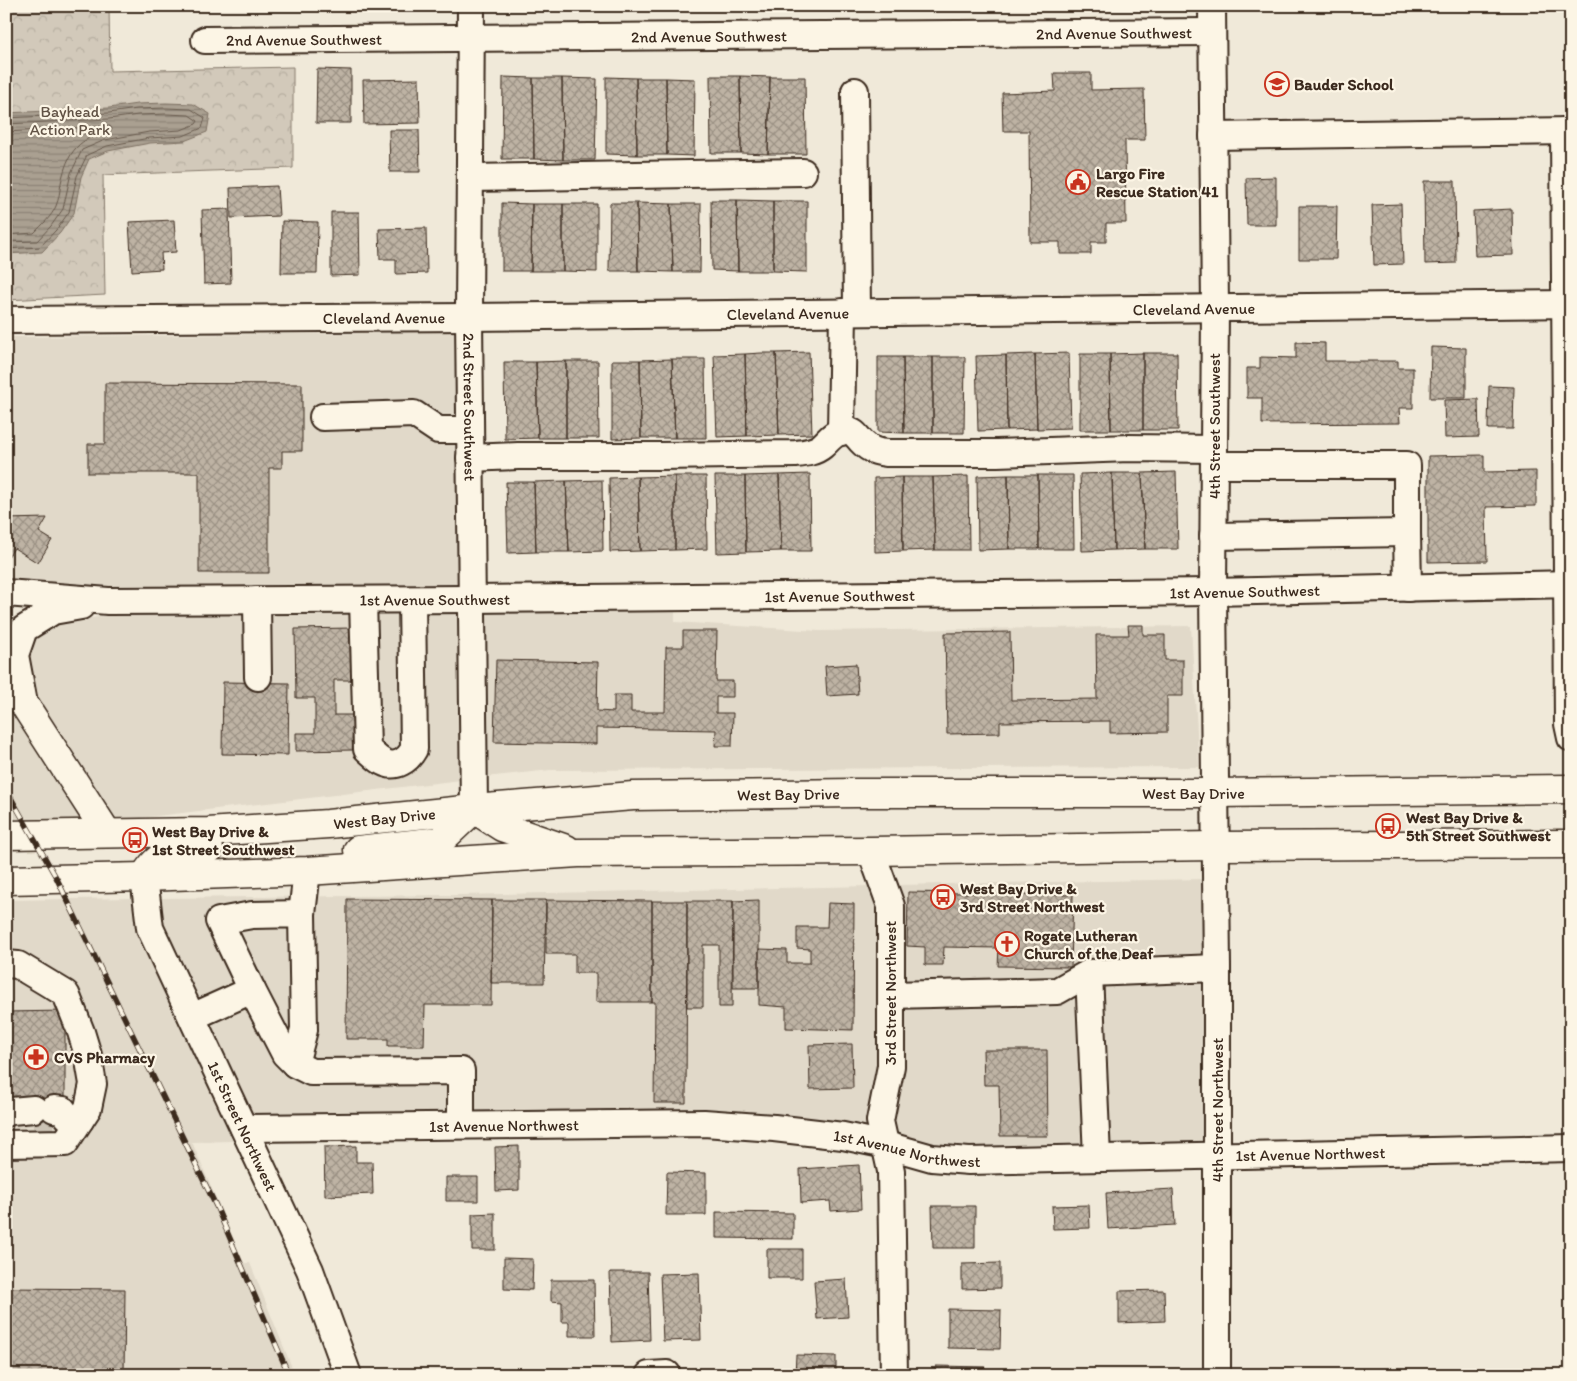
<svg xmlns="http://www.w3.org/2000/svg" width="1577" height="1381" font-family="Itim,sans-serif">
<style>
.built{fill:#e1d9c9}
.forest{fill:url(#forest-crowns);stroke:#867a6c}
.water{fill:url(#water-rules);stroke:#7e7163}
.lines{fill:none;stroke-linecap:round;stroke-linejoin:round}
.shore{stroke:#67594c;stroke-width:1}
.building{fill:url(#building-cross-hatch);stroke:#3b2a1e}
.minor-tunnel{stroke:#ccc3b4;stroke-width:26;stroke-dasharray:26 13;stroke-linecap:butt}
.minor-casing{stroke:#3b2a1e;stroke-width:30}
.major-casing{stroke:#3b2a1e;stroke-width:31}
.minor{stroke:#fcf5e5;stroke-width:26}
.major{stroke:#fcf5e5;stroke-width:28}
.rail-casing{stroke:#3b2a1e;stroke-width:5.5}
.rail{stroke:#fcf5e5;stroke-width:4;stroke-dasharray:11;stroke-linecap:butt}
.labels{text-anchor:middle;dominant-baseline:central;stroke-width:4.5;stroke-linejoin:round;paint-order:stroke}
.street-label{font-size:16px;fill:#3b2a1e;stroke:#fcf5e5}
.poi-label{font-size:16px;font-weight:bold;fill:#3b2a1e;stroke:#fcf5e5;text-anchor:start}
.park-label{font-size:16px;fill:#615245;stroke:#fcf5e5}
</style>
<defs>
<pattern id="forest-crowns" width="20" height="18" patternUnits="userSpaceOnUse" patternTransform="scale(1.25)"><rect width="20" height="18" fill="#d2c9ba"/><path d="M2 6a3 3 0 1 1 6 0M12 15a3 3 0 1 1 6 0" fill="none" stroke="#b5ad9f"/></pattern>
<pattern id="water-rules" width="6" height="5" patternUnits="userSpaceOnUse" patternTransform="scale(1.25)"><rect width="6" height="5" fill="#aaa091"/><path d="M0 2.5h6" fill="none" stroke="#8c8376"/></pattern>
<pattern id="building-cross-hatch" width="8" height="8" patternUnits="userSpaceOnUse" patternTransform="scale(1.25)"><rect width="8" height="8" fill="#beb3a4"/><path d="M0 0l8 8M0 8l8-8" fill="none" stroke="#9c9285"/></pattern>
</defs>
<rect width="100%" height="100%" fill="#f0e9d9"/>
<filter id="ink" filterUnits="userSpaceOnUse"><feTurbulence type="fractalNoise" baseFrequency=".02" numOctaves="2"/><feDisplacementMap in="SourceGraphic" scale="10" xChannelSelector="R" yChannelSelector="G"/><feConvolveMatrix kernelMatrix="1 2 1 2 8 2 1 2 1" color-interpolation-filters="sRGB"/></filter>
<g filter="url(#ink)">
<!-- built -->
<path class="built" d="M457 332 459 586 118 587V586L108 588 6 579V337Z
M675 611V622L819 631 1191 626 1199 767 550 770 485 777 483 613Z
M459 613 461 780 132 819 113 820 35 698 27 656 33 638 57 624 109 615Z
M6 699 13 709 15 719 19 718 84 820 6 821Z
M1204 879 1205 1144 1184 1147 970 1148 934 1144 896 1134 892 1121 896 885Z
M871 886 879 909 880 1065 869 1128 845 1123 775 1115 704 1109 251 1114 162 923 158 898 460 895Z
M134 898 232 1131V1141L192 1142 243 1263H250L295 1375H6V900Z"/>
<!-- forest -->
<path class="forest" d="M6 6H109L110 71 293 67V168L103 175 105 295 6 300Z"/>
<!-- water -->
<path class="water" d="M166 103 193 104 210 114 207 132 184 141 150 143 108 151 89 159 81 177 74 213 60 233 42 252 6 254V113L109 108 137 104Z"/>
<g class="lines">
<!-- shore -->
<path class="shore" d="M6 118 109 113 137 109 166 108 191 109 205 118 202 128 183 136 149 138 107 146 87 155 77 176 69 212 56 230 40 247 6 249
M6 124 109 119 138 115 166 114 189 115 198 121 196 124 181 130 149 132 105 140 82 150 71 173 63 209 51 226 37 241 6 242
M6 132 110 126 112 129 111 131C78 138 68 151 61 183 60 190 59 199 56 206 52 216 42 225 34 233L6 235"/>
</g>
<!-- building -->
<path class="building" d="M317 69 351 70V123H316Z
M1054 73H1091V90L1144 89 1145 140H1125L1126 223H1106V242H1091V254H1060V242H1030L1029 131H1003L1002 93 1055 91Z
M710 76H740L741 153H711Z
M740 76 770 77 768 154 741 153Z
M503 77 533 78 534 159H502Z
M606 77 636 78 637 155 606 154Z
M770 77H805L806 154H768Z
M533 78H562L563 160 534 159Z
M562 78 597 79 595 160H563Z
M636 78H666L667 155H637Z
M666 78 695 79 694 156 667 155Z
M419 79 420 123 364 124 363 80Z
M389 130H419L420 172H390Z
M1276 177V225H1247L1246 178Z
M1424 181H1455L1456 263 1425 264Z
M277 186 279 216 231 218 230 188Z
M711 200H737L738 271 712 270Z
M737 200 773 201V271H738Z
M773 201H807V272L773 271Z
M502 203 532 204 531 271H502Z
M610 203H637L638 271H609Z
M637 203 671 204 673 272 638 271Z
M532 204H563V271H531Z
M563 204H597V272L563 271Z
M671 204H701L700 272H673Z
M1401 204 1403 264 1374 265 1372 205Z
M1299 206H1337L1336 259H1299Z
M229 209 231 283 204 284 202 210Z
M1512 209 1513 255 1475 256 1473 211Z
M331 212H359L360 275 331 276Z
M174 220 176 252 161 253 162 269 132 271 129 222Z
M282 221 318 222 317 273H281Z
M426 228 427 273 396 274V259H380L379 229Z
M1296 342 1325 343V361H1398V368H1413V408H1399L1400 423 1262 424V398H1247V368H1260V357L1296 358Z
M1431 347 1466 348V398H1430Z
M809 352 812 434 779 435 776 353Z
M761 353H776L779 435 747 436 745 354Z
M1069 353 1071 428 1037 429 1035 354Z
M1143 353V430H1111L1110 354Z
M1143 353H1177L1178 430H1143Z
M745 354 747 436 717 437 714 355Z
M1035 354 1037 429 1007 430 1006 355Z
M1080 354H1110L1111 430H1080Z
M1006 355 1007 430 978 431 976 356Z
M878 357H903L904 433 878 432Z
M903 357H933V433H904Z
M933 357H965L964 433H933Z
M672 359 675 438H641L640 360Z
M672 359H705L706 438H675Z
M612 360H640L641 438 612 439Z
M566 361V438H538L536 362Z
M566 361H598L599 438H566Z
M504 362H536L538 438 505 439Z
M105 383 302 384V451H282V468H269V573H199V473H88V444H105Z
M1489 386 1514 387 1513 429H1488Z
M1478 399 1479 437 1445 438 1444 400Z
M1484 455V472L1536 471V506L1486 507 1487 561 1428 562V456Z
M1176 472 1178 549H1145L1142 473Z
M1112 473 1114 550 1082 551 1080 474Z
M1112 473H1142L1145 549 1114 550Z
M810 474 811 551H781L779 475Z
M779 475 781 551 746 552 745 476Z
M1008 475 1009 549 978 550 977 476Z
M1008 475H1038L1039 549H1009Z
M1038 475H1073L1074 549H1039Z
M675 476V550L640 551 638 477Z
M675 476H706L707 549 675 550Z
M715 476H745L746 552 717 553Z
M968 476 969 550H935L933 477Z
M638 477 640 551 610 552 609 478Z
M902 477 903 551 875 552 874 478Z
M902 477H933L935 550 903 551Z
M602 480 603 551 569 552 566 481Z
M566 481 569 552H536L534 482Z
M506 482H534L536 552 508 553Z
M47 518 39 532 52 540 38 563 14 548 6 560V519Z
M1128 625H1143V635H1165V660H1183V696H1167V732L1110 733V721L1000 722V733L947 734 945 633 1010 632 1011 700 1097 699 1096 635H1129Z
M352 628 353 680H334V715H353V750L296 751V733H315V698H296L295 629Z
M683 631H717L716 681H733V697H716V713H733L732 746H715L716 730 596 728V744L494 742 496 660 598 662 597 711 614 712V695H631V712H665L666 647H683Z
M856 664 858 694 827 696 825 666Z
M223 682 289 683 288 755 222 754Z
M908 892 1073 895 1071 967 998 966 999 948 944 947 943 965H925V947L907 946Z
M347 899 492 900 491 1005H425L424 1046H388V1039H346Z
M492 900H546L544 983H491Z
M546 900 652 901V1002H596V973H575V954H546Z
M759 900V988H733V901Z
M652 901H687L686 1103H654L655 1002H652Z
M687 901H733L732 1007H719V945H703V1007H687Z
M828 903 854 904 853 1030 786 1028V1007L759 1005V949L787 950V963H810V949L797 948V927H827Z
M65 1011V1103H54V1124H34V1104H6V1012Z
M852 1044 853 1088 810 1089 809 1045Z
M983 1050H1047L1048 1136H1000L999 1085H984Z
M356 1146V1162H372L373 1194 325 1196 324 1147Z
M519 1146V1190L496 1191 495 1147Z
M859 1165 861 1209 831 1211 830 1201 801 1203 800 1169Z
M667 1172 706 1173V1215H666Z
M446 1177H478V1201H446Z
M1173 1189 1175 1225 1108 1229 1106 1193Z
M1089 1205 1090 1228 1053 1229 1052 1206Z
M932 1206H975V1248H933Z
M716 1212 793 1213V1239L716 1238Z
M495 1213V1250H472V1214Z
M767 1249H802V1278H767Z
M504 1258 533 1259 532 1290 504 1289Z
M1000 1263V1288L962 1289V1264Z
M610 1272H648L650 1340 612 1342Z
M699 1273 701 1340 663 1341 660 1274Z
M846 1279 848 1317 817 1319 814 1281Z
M551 1280H594L595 1336H569V1322H562V1302L551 1301Z
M6 1288 125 1289 124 1375H6Z
M1164 1290 1165 1321 1119 1323V1291Z
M948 1309 1001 1310 1000 1349 948 1348Z
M796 1355 836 1356V1375H795Z
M936 1366 985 1367V1375H936Z"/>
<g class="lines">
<!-- minor-tunnel -->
<path class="minor-tunnel" d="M34 1121H53"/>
<defs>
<g id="minor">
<path id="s1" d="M471 6 469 317 474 809"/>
<path d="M1212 6 1215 308 1213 592 1217 968V1375"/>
<path id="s2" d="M205 40 1212 32"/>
<path d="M855 91 857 312"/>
<path d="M1564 131 1568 724 1571 738"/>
<path d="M1213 136 1571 131"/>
<path d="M470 178 803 172"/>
<path id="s3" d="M6 320 469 317 1571 304"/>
<path d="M323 417 414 414 438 430H469"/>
<path d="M841 432 843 312"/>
<path d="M470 458 518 456H660L796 454C805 453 815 452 822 446 830 439 835 430 848 431 856 432 857 438 863 443 870 450 877 452 887 453H997L1129 448 1214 449"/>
<path d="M1407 533 1408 588"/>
<path d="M1213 536 1407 533V465H1214"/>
<path id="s4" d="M6 593 108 601 471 599 1213 592 1571 584"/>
<path d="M257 600 258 677"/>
<path d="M363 600 367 749C372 753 377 759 383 762 396 769 408 760 414 749L412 600"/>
<path d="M24 703 15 655 24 629 53 611 81 606"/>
<path d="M871 851 891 906V1066L880 1121 891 1171 894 1375"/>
<path id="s5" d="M144 877 150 928 310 1270 348 1375"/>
<path d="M302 914 307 871"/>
<path d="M6 964 18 965 66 994 81 1032 88 1055 93 1084 88 1108 65 1143 6 1144"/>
<path d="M1089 973 1097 1157"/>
<path d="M252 990 219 921 252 915 302 914 304 1030 295 1064"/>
<path d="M891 995 1057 991 1089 973 1217 968"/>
<path d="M192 1017 252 990 285 1054 295 1064 311 1072 461 1071V1125"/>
<path d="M54 1109 63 1110 68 1117 80 1120"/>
<path d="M6 1113 11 1111 34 1109"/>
<path id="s6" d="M244 1128 704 1123 774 1128 843 1136 886 1145 932 1158 969 1161 1571 1148"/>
<path d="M649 1375 667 1374"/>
</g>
<g id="major">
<path d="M6 676 107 833"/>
<path d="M474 809 502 827 566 849"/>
<path id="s7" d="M6 835 208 832 328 824 474 809 633 796 855 793H1215L1571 789"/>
<path d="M358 850 440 841 474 809"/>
<path d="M144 877C162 847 177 851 209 849"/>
<path d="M6 880 144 877 307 871 578 853 871 851 1215 846 1571 844"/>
</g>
</defs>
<!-- minor casing -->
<use href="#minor" class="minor-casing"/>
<!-- major casing -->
<use href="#major" class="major-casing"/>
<!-- minor -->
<use href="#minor" class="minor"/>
<!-- major -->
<use href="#major" class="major"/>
<defs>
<path id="rail" d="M6 789 57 879 216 1206 289 1375"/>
</defs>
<!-- rail casing -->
<use href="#rail" class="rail-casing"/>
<!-- rail -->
<use href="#rail" class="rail"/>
</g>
</g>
<!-- icons -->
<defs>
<symbol id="school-ring" viewBox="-11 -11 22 22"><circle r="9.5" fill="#fcf5e5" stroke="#c8321e" stroke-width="1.5"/><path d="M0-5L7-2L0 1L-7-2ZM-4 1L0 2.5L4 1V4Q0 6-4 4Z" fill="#c8321e"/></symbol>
<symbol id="civic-ring" viewBox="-11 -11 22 22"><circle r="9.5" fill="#fcf5e5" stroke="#c8321e" stroke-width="1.5"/><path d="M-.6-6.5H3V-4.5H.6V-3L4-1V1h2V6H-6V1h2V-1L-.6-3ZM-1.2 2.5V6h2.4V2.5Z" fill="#c8321e"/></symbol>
<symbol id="bus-ring" viewBox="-11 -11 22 22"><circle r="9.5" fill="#fcf5e5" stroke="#c8321e" stroke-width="1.5"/><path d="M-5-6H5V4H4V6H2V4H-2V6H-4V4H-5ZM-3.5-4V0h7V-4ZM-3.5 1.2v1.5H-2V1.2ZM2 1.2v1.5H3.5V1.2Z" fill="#c8321e"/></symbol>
<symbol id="church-ring" viewBox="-11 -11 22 22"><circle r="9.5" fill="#fcf5e5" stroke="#c8321e" stroke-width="1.5"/><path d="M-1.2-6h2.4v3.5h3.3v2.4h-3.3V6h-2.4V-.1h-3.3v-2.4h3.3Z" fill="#c8321e"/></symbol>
<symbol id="pharmacy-ring" viewBox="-11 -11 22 22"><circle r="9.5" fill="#fcf5e5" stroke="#c8321e" stroke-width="1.5"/><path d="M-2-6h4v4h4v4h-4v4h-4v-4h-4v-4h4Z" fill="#c8321e"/></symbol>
</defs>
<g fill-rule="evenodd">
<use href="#school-ring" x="1263" y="70" width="28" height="28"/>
<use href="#civic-ring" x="1064" y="168" width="28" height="28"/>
<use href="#bus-ring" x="1374" y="812" width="28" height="28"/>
<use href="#bus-ring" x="121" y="826" width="28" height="28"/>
<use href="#bus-ring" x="929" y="883" width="28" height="28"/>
<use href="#church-ring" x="993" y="930" width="28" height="28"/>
<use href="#pharmacy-ring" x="22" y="1043" width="28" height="28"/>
</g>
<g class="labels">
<!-- street labels -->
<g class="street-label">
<text stroke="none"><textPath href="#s2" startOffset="909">2nd Avenue Southwest</textPath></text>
<text stroke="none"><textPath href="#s2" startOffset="504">2nd Avenue Southwest</textPath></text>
<text stroke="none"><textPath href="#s2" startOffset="99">2nd Avenue Southwest</textPath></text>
<text stroke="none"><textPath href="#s3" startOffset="1188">Cleveland Avenue</textPath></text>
<text stroke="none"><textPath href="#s3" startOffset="782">Cleveland Avenue</textPath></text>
<text stroke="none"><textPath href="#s3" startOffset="378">Cleveland Avenue</textPath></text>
<text stroke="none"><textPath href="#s1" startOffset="401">2nd Street Southwest</textPath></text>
<text transform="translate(1214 426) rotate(-90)">4th Street Southwest</text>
<text stroke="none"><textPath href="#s4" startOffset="1239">1st Avenue Southwest</textPath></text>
<text stroke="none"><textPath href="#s4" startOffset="834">1st Avenue Southwest</textPath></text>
<text stroke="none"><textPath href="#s4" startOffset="429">1st Avenue Southwest</textPath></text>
<text stroke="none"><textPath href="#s7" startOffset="1189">West Bay Drive</textPath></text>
<text stroke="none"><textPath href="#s7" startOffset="784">West Bay Drive</textPath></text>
<text stroke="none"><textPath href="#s7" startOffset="379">West Bay Drive</textPath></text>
<text transform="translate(890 993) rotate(-90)">3rd Street Northwest</text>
<text transform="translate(1217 1110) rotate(-90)">4th Street Northwest</text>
<text stroke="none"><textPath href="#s6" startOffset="260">1st Avenue Northwest</textPath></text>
<text stroke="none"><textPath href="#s5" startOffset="270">1st Street Northwest</textPath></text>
<text stroke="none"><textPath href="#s6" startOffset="665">1st Avenue Northwest</textPath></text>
<text stroke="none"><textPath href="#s6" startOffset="1070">1st Avenue Northwest</textPath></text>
</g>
<!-- poi labels -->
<g class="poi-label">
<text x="1294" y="84">Bauder School</text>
<text x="1096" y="173">Largo Fire<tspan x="1096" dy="18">Rescue Station 41</tspan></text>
<text x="1406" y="817">West Bay Drive &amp;<tspan x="1406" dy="18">5th Street Southwest</tspan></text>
<text x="152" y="831">West Bay Drive &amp;<tspan x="152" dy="18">1st Street Southwest</tspan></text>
<text x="960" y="888">West Bay Drive &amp;<tspan x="960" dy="18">3rd Street Northwest</tspan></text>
<text x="1024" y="935">Rogate Lutheran<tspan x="1024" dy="18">Church of the Deaf</tspan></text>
<text x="54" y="1057">CVS Pharmacy</text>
</g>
<!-- park labels -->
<g class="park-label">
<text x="70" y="111">Bayhead<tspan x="70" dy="18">Action Park</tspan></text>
</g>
</g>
<!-- margin -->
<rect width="1577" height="1381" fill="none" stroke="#fcf5e5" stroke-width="25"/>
<rect x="12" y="12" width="1552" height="1356" fill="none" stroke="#3b2a1e" stroke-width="2" filter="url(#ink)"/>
</svg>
